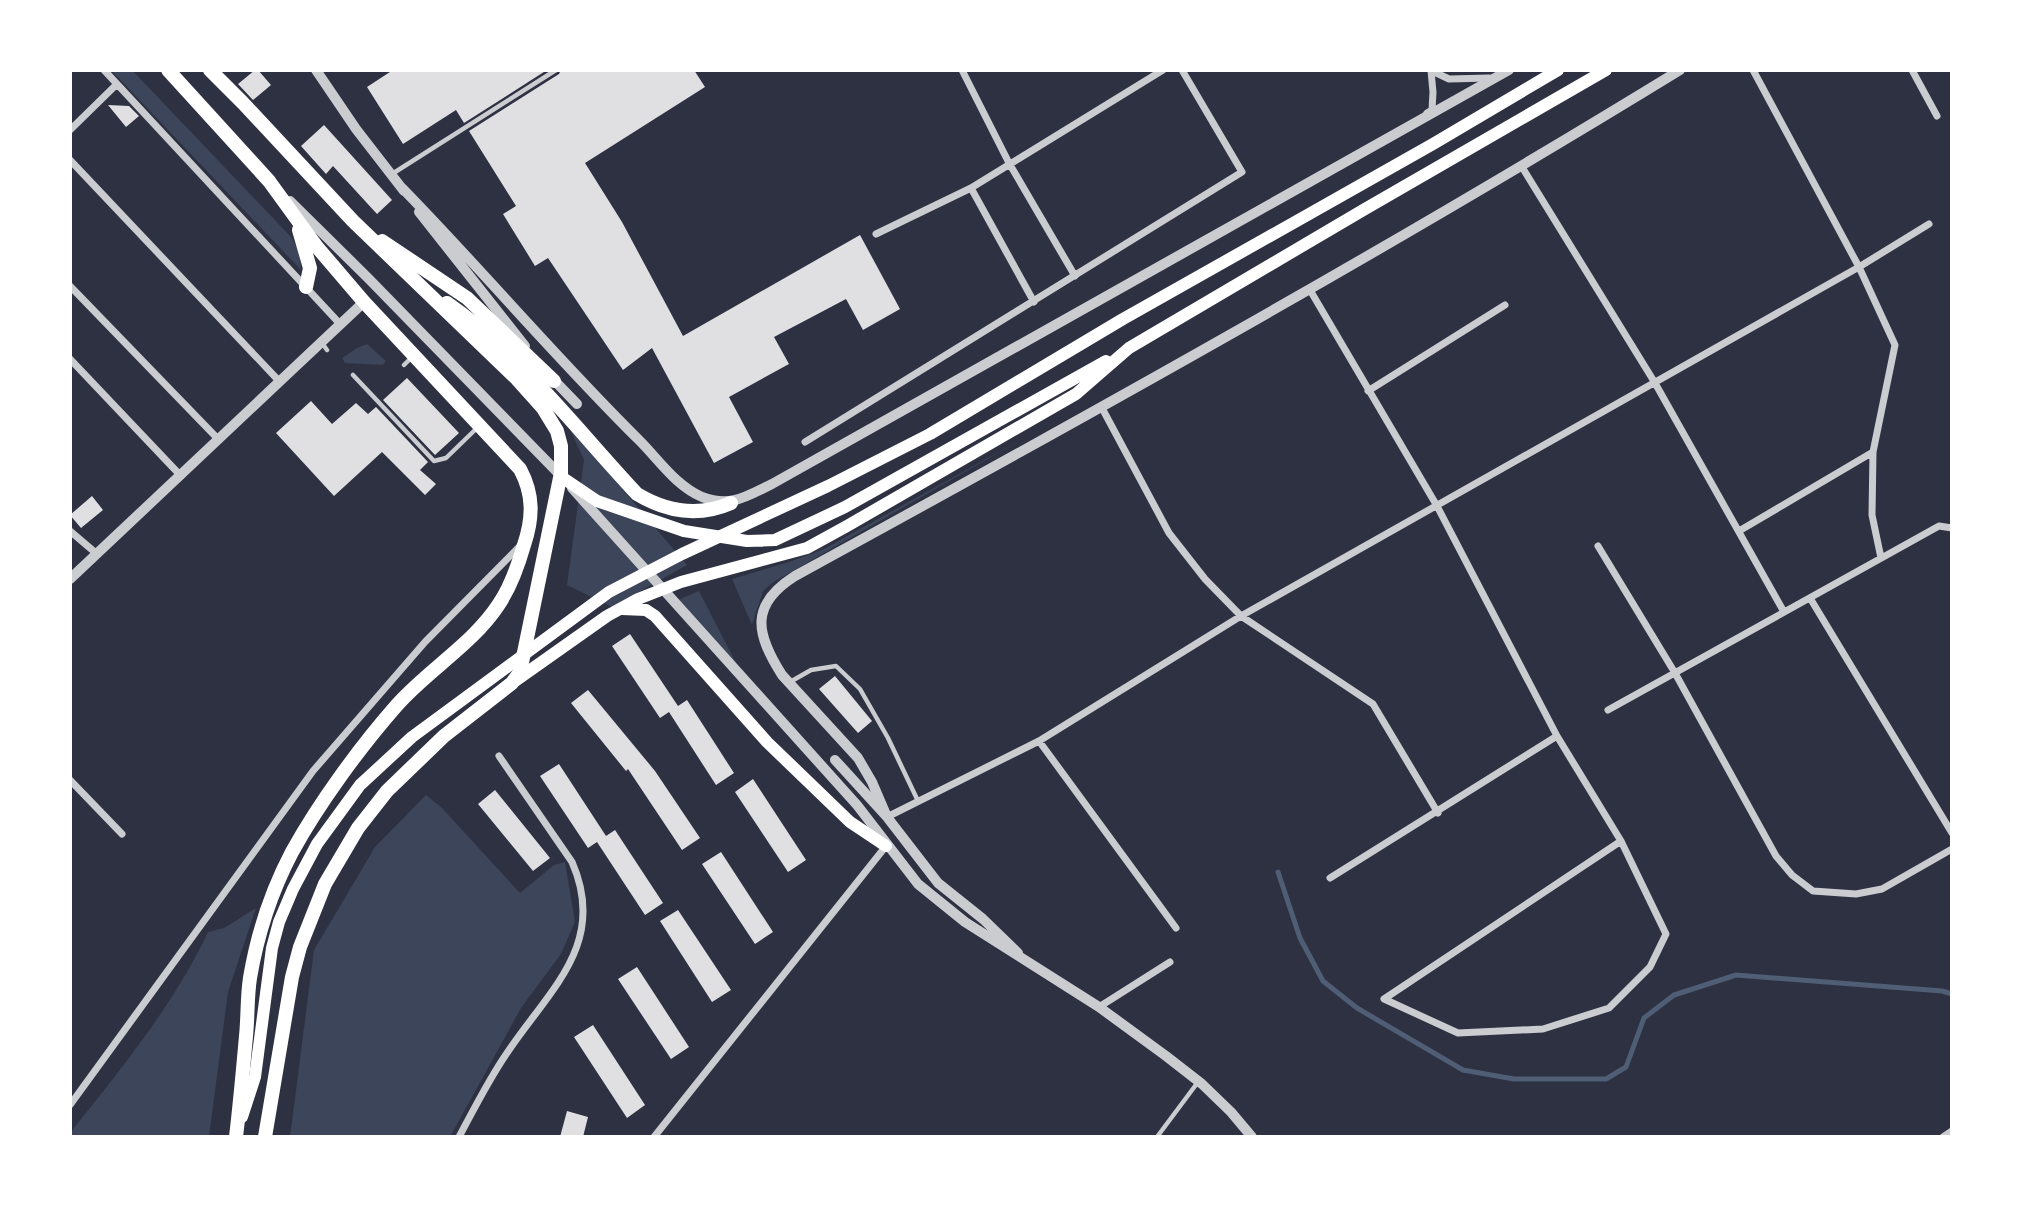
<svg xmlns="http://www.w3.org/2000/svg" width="2022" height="1207" font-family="'Sofia Sans Condensed',sans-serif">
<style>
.green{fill:#3c4559}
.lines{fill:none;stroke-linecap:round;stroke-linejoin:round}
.stream{stroke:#4f5d75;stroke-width:5}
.building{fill:#e0e0e3}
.service{stroke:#caccd0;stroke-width:4.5}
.minor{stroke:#caccd0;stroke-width:7}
.tertiary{stroke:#caccd0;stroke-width:10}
.primary{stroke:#fff;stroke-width:12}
.trunk{stroke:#fff;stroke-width:14}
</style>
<rect width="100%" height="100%" fill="#2d3142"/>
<!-- green -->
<path class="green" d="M111 70H132L292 238 299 251 301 270Z
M367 344 386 361 383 365 345 363 342 358 357 348Z
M568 425 687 565 612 607 567 585 584 460Z
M1024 438 772 583 763 591 752 625 732 579 789 562 824 549Z
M699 591 736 663 678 600Z
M426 795 441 807 520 893 554 865 565 862 575 922 561 954 521 1008 450 1137H290L314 950 375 847Z
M256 908 228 992 209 1137H70V1133C120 1070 173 1006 208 932L224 928Z"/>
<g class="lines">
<!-- stream -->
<path class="stream" d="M1278 872 1300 938 1323 981 1357 1008 1463 1070 1514 1079H1606L1626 1067 1644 1018 1674 995 1736 975 1942 991 1952 994"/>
</g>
<!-- building -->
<path class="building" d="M255 70H258L271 85 253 100 238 84Z
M393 70H547L464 123 456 110 403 144 367 87Z
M561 70H694L705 87 585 163 622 222 683 336 860 235 900 309 863 330 846 299 774 337 789 364 729 397 753 442 714 463 652 348 623 370 548 258 535 266 503 214 516 206 469 131 559 74Z
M108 105 129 106 139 116 126 127Z
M324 125 392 200 377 214 333 166 326 174 301 146Z
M407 378 459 433 435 455 383 400Z
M311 401 332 424 356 403 368 414 376 407 428 462 420 470 436 484 425 495 382 452 334 496 276 433Z
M92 496 103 510 81 528 70 515Z
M630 634 678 706 687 700 734 773 716 785 669 712 660 718 612 646Z
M835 676 872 721 858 733 819 689Z
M588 690 655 771 700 838 682 850 628 769 626 771 571 703Z
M559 764 606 836 615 830 663 903 645 915 597 842 588 848 540 776Z
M753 779 806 860 788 872 735 792Z
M495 790 550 858 533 871 478 804Z
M721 852 773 932 755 944 702 864Z
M678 910 731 990 712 1002 660 921Z
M637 967 689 1047 671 1059 618 979Z
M593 1025 645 1105 627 1118 574 1037Z
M567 1111 588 1117 583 1137H560Z"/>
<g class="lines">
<!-- service -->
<path class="service" d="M392 174 556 70
M322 343 327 350
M404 365 413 356
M353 375 434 461 446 458 477 428
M790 682 811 670 836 666 860 689 888 738 918 801
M1157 1137 1198 1082"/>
<!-- minor -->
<path class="minor" d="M104 70 341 325
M962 70 1009 163 1075 276
M1430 70 1449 79 1489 78
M1753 70 1859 267 1895 345 1873 452 1872 515 1881 558
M1912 70 1937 116
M1427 113 1432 110 1433 92 1431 71
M70 130 117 84
M70 160 280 382
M1522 167 1655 383 1784 612
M971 188 1034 302
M876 234 971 188 1163 70
M70 286 219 440
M1310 290 1437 506 1557 736 1621 841 1666 934 1650 967 1609 1008 1543 1029 1458 1033 1384 999
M70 359 181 476
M1368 391 1505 305
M1102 408 1169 533 1205 579 1241 616 1373 704 1438 813
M805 442 1242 172 1182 70
M70 531 97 554
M1739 531 1873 452
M1598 546 1675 673 1776 856 1792 875 1813 891 1856 894 1882 889 1952 849
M1810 598 1952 833
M1608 710 1939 526 1952 528
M1039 741 1176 928
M70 780 122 834
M887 817 1039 741 1241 616 1859 267 1929 224
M1330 878 1557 736
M1384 999 1621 841
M1099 1007 1170 962
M70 1105 313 771 425 642 521 545
M459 1137C474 1109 489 1079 507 1053 549 990 608 944 572 862L499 756
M654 1137 886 846
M1943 1137 1952 1131"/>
<!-- tertiary -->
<path class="tertiary" d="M316 70 356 129 404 191
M402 188C483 271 557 359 639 440 659 460 676 486 702 497 731 508 747 496 772 484L1509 70
M290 201 368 278 562 477
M419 212 525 346
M550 376 577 404
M572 488 857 805 918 884 965 922 1099 1007 1166 1056 1202 1084 1231 1112 1252 1137
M70 579 364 302
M835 760 887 817 938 883 983 919 1018 953
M887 817 872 782 858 758 782 675C756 634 749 605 795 576 1093 413 1390 248 1680 70"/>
<!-- primary -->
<path class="primary" d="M563 478 597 501 684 531 747 541 775 540 845 507 1106 361
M622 609 646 610 655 616 767 742 850 822 886 846
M515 681 607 616 638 599 681 582 807 548 847 526 1076 394 1129 348 1365 209 1606 70
M242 1117 255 1077 272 948 279 922 293 889 317 844 360 785 412 737 609 592 682 554 828 486 930 434 1123 319 1433 144 1558 70"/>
<!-- trunk -->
<path class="trunk" d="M168 70 269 181 317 247 364 302 520 469C534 495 533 518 524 545 518 566 511 586 499 604 473 644 429 669 397 705 360 747 319 803 292 852 272 890 257 936 250 978 247 997 248 1017 246 1036 243 1070 240 1103 236 1137
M210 70 243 103 353 221 517 379 543 408 557 431 561 446V473L520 672 512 683 444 736 387 791 358 828 325 884 300 947 292 977 265 1137
M299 230 310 268 306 287
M382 241 467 298 554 381
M447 303C518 352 578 431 637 494 667 512 699 517 731 503"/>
</g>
<!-- border -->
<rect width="2022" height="1207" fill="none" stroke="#ffffff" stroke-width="144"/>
</svg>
